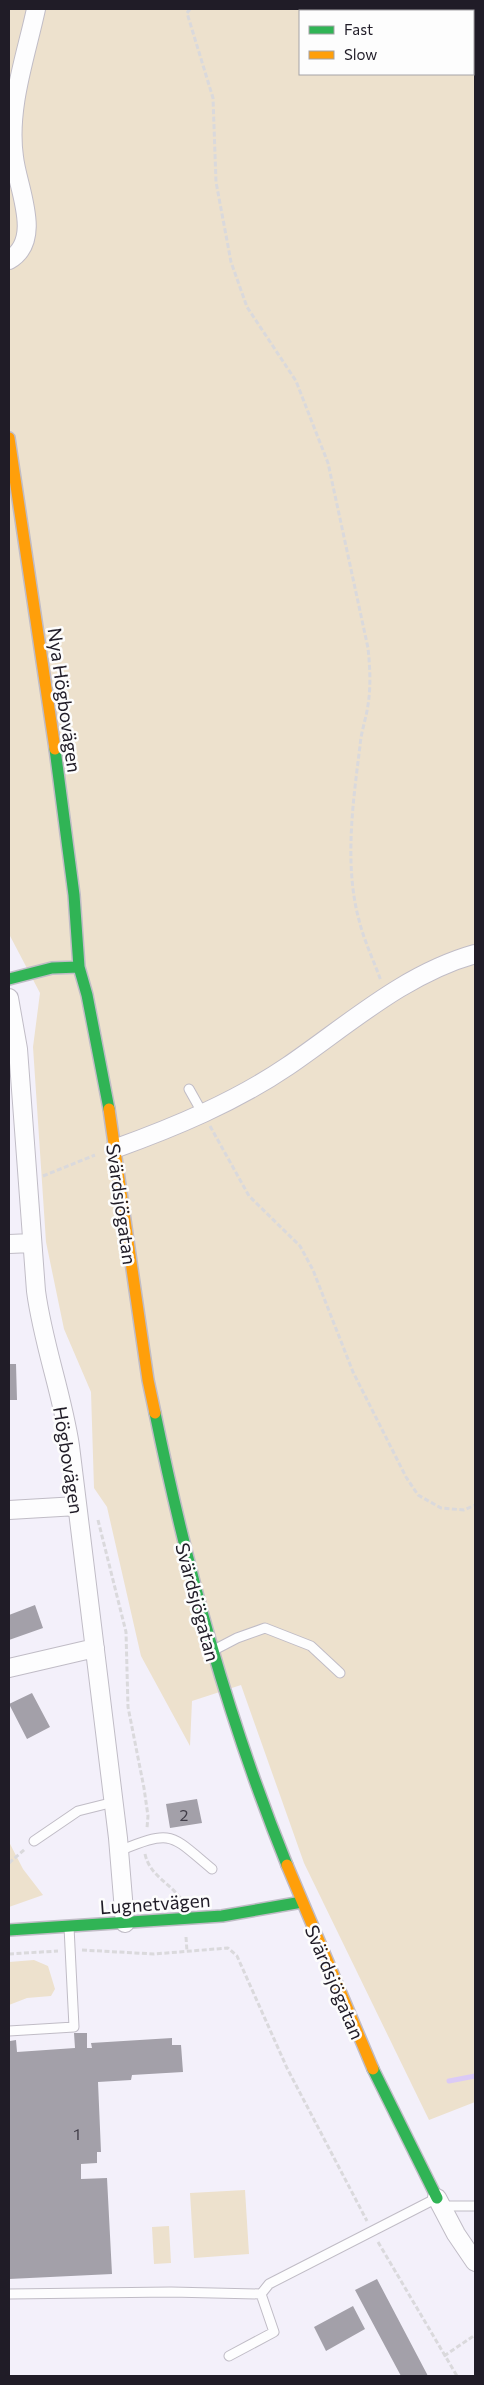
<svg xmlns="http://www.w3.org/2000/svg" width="484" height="2385" font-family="Commissioner,sans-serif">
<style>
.green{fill:#ede1cd;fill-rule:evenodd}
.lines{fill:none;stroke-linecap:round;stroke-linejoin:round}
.stream{stroke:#dbcaf6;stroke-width:5}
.building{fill:#a3a0a9}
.lane-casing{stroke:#c0bcc6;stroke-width:11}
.street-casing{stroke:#c0bcc6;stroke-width:20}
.fast-casing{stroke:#c0bcc6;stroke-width:14}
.slow-casing{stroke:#c0bcc6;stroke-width:14}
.path{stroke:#dad9dc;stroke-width:3;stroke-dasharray:5 2.5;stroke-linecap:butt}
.lane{stroke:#fdfdfe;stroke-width:9}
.street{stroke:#fdfdfe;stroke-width:18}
.fast{stroke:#30b455;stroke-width:11}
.slow{stroke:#ff9f0a;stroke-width:11}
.labels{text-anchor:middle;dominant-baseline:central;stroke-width:5;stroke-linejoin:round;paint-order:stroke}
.number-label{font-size:16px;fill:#413d48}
.street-label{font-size:19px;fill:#201c27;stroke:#fdfdfd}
</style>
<rect width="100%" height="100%" fill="#f3f0fa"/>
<!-- green -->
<path class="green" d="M9 9H475V2102L429 2120 304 1863 241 1685 192 1701 190 1746 141 1656 107 1507 94 1488 91 1392 64 1329 46 1242 33 1047 40 993 9 934ZM300 11H473V74H300Z
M9 1842 23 1869 43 1895 9 1907Z
M34 1960 48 1966 55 1989 51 1996 27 1998 9 2005V1962Z
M245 2190 249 2254 194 2258 190 2193Z
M169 2226 171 2263 154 2264 152 2227Z"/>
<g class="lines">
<!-- stream -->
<path class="stream" d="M449 2081 475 2076"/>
</g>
<!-- building -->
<path class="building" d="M9 1364H16L17 1400H9Z
M35 1605 43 1628 9 1640V1615Z
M32 1693 50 1727 27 1739 9 1704Z
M197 1799 202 1823 170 1828 166 1804Z
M74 2033H87V2048H92L91 2043 172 2038V2045H181L183 2072 132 2075 131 2080 98 2082 101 2152H97V2163L81 2164V2179L107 2178 112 2274 9 2279V2044L10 2041 16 2040 17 2052 75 2048Z
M377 2279 428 2376H401L355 2290Z
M353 2306 365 2329 326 2351 314 2327Z"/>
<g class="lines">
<defs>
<path id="lane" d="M189 1089 203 1114
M214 1650 237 1638 265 1628 311 1646 340 1673
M34 1841 78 1811 114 1802
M119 1851C173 1829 170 1834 212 1869
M9 2031 74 2027 69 1927
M441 2206H475
M9 2294 171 2292 261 2294
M229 2356 274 2332 261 2294 269 2284 435 2199"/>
<path id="street" d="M9 260C44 240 17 187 14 157 7 108 26 56 36 9
M9 998 18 1049 36 1291C43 1344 62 1393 70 1446L118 1838 125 1923
M114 1149C175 1127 235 1102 288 1066 348 1025 404 974 475 954
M9 1244 32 1243
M9 1510 77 1506
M9 1668 95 1648
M437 2198 456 2234 475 2262"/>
<path id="fast" d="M55 749 74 895 79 967 87 995 109 1109
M9 979 52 968 79 967
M155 1413C187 1569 227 1717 287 1865
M9 1930 222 1916 302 1902
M373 2069 437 2198"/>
<path id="slow" d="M9 438 55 749
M109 1109 148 1380 155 1413
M287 1865 373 2069"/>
</defs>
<!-- lane casing -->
<use href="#lane" class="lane-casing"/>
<!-- street casing -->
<use href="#street" class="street-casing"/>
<!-- fast casing -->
<use href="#fast" class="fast-casing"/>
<!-- slow casing -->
<use href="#slow" class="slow-casing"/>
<!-- path -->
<path class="path" d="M190 9 187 13 213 98 216 182 231 262 247 307 296 381 328 463 368 648C370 667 371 686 368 705 366 719 361 732 360 746 353 802 344 865 359 920 364 941 374 961 381 981
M210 1126 249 1196 300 1246 313 1270 353 1372 406 1477 418 1495 441 1508 464 1510 475 1505
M43 1176 95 1155
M98 1520 126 1632 128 1707 144 1788 148 1816 147 1828
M145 1854C150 1876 169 1882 181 1899
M9 1863 25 1849
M186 1937 187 1952
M82 1950 154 1954 228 1948 237 1956 287 2068 367 2221
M9 1954 58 1951
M378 2242 457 2376
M444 2356 475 2335"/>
<!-- lane -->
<use href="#lane" class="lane"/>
<!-- street -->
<use href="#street" class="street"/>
<!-- fast -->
<use href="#fast" class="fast"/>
<!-- slow -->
<use href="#slow" class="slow"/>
</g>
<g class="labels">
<!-- number labels -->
<g class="number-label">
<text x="184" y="1814">2</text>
<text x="77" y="2133">1</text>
</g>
<!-- street labels -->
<g class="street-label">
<text transform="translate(65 700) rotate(82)">Nya Högbovägen</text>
<text transform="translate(122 1204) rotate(82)">Svärdsjögatan</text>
<text transform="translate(69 1460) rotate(81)">Högbovägen</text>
<text transform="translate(198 1602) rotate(75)">Svärdsjögatan</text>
<text transform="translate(155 1903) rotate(-4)">Lugnetvägen</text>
<text transform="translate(335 1982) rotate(67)">Svärdsjögatan</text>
</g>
</g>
<!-- border -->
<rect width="484" height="2385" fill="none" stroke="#201c27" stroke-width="20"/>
<!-- legend -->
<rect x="299" y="10" width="175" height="65" fill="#fdfdfd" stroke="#a5a3a7"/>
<rect x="309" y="26" width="25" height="8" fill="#30b455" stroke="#a5a3a7"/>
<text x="344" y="35" font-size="15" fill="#201c27">Fast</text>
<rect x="309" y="51" width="25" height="8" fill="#ff9f0a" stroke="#a5a3a7"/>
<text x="344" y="60" font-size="15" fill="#201c27">Slow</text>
</svg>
